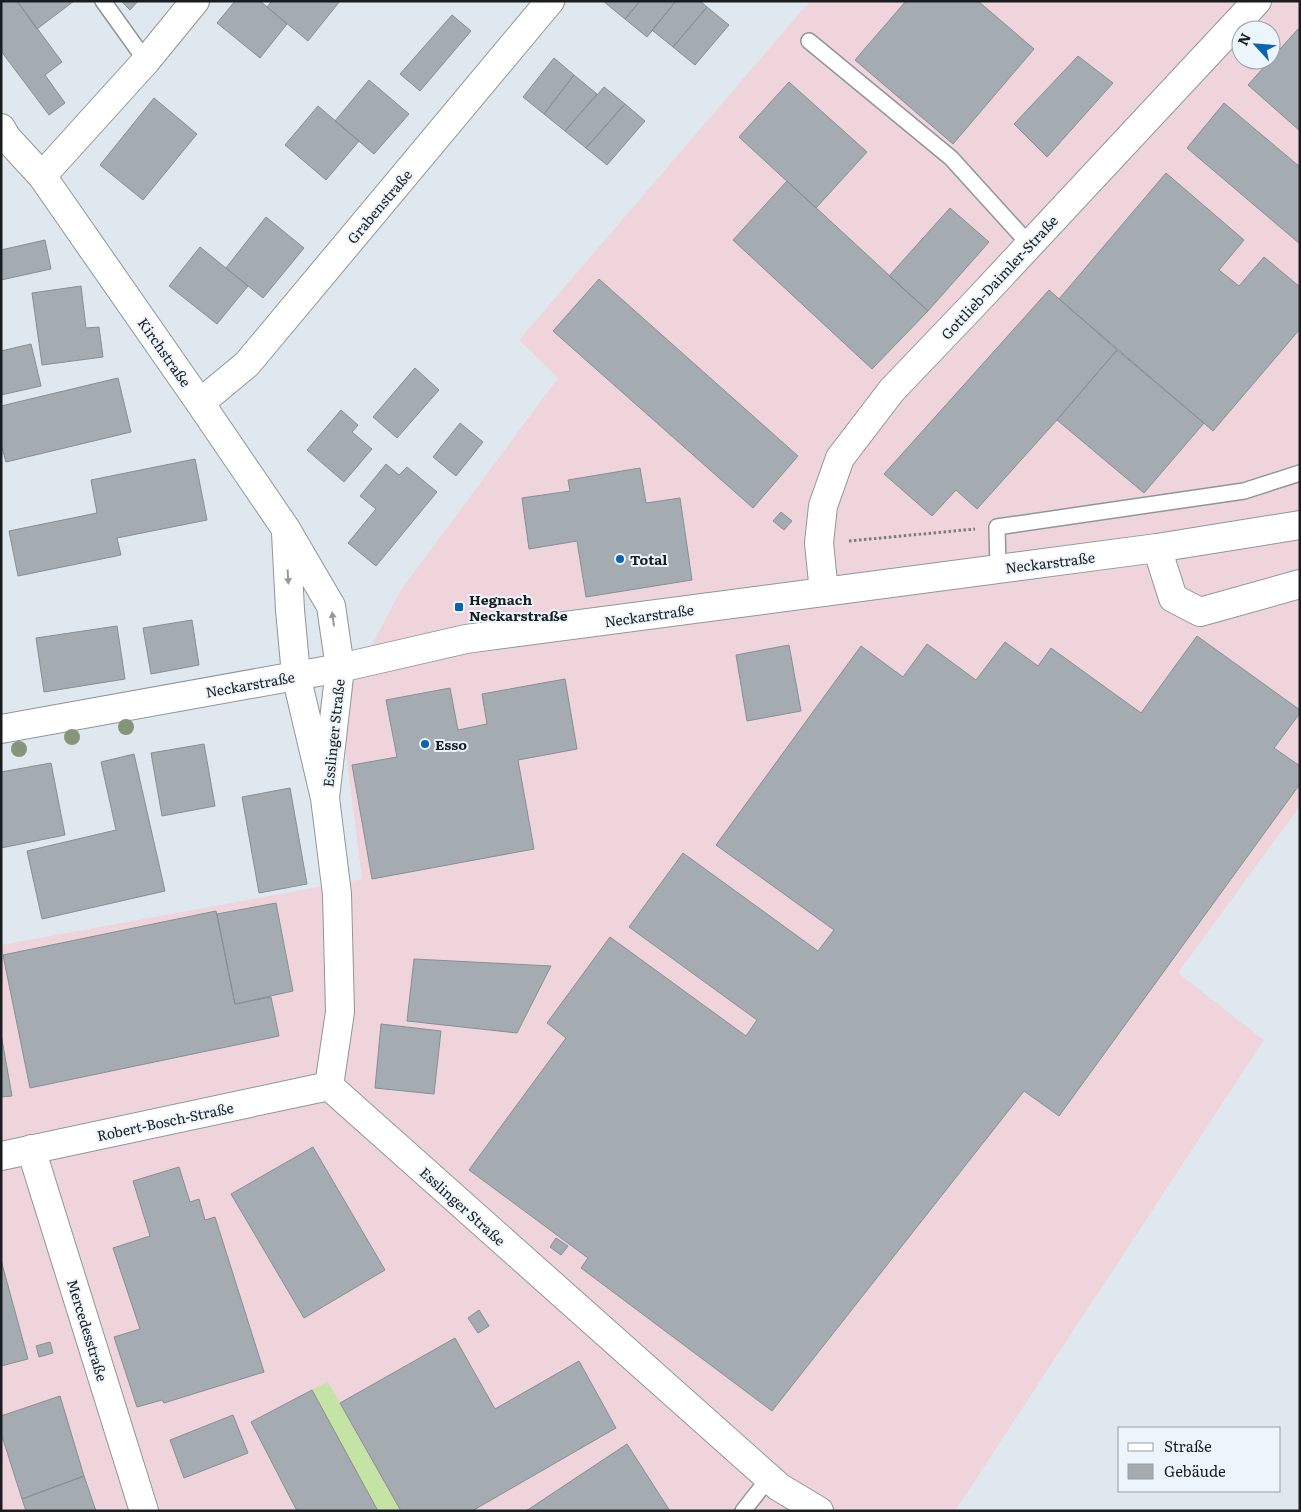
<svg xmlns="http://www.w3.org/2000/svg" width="1301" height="1512" font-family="Literata,serif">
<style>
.industrial{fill:#efd5db;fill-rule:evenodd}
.green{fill:#c6e3a6}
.building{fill:#a4acb2;stroke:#878e94}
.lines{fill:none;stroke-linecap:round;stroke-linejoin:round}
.lane-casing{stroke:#8e969c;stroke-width:18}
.street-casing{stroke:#8e969c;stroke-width:30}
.secondary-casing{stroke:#8e969c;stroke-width:30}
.path{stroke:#787d82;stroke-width:3;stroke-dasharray:2.5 2.5;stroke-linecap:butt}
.lane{stroke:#fff;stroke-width:15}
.street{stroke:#fff;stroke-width:28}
.secondary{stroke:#fff;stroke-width:28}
.tree{fill:#85957a}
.oneway{fill:#98999b}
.poi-dot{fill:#0965b2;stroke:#ecf5fc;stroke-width:2}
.labels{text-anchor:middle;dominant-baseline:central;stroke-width:4;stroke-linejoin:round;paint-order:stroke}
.street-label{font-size:14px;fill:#1a1d20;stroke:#ecf5fc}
.poi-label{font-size:14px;font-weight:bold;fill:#1a1d20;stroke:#ecf5fc;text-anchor:start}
</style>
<rect width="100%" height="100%" fill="#dfe8ee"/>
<!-- industrial -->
<path class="industrial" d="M810 1H1300V806L1178 973 1264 1040 955 1511H1V945L362 879 340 705 401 590 558 378 519 340ZM1241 30H1271V60H1241Z"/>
<!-- green -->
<path class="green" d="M328 1382 401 1511H378L312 1390Z"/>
<!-- building -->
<path class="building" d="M1 1H17L62 62 45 75 65 103 49 115 1 51Z
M17 1H74L37 29Z
M121 1H138L130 10Z
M235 1H260L287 24 260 58 217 23Z
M272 1H340L308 41 267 7Z
M603 1H640L625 19Z
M640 1H676L647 37 625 19Z
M676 1H700L707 7 673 47 652 30Z
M906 1H978L1034 49 953 144 855 60Z
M707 7 729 25 695 65 673 47Z
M452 15 471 31 420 91 400 74Z
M1298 29 1300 30V131L1248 85Z
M1078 56 1113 83 1047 157 1014 124Z
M554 58 574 75 544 114 523 97Z
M574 75 597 94 565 131 544 114Z
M369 80 409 114 374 154 335 121Z
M789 82 867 152 816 208 739 137Z
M604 87 625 104 586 148 565 131Z
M154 98 197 134 143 200 100 165Z
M1224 103 1300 167V244L1187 148Z
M625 104 645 121 607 165 586 148Z
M318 106 359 141 326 180 285 145Z
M1166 173 1244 240 1219 270 1239 286 1264 257 1300 287V329L1213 431 1059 299Z
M787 181 928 311 872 369 733 240Z
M950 208 989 242 928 311 889 276Z
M266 217 304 248 263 298 226 268Z
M45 240 51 269 1 280V250Z
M200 247 248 286 217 324 169 286Z
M599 279 798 456 753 508 553 331Z
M81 286 86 328 99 327 103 357 42 365 32 293Z
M1049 290 1117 350 1057 420 977 509 956 490 932 516 884 474Z
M31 344 41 386 1 395V351Z
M1117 350 1204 423 1144 493 1057 420Z
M415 368 439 390 397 438 373 417Z
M118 378 131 432 6 462 1 444V406Z
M341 410 358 425 352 432 372 449 344 482 307 450Z
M460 423 483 442 456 476 433 457Z
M195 459 207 520 117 538 121 555 18 576 9 531 97 513 91 480Z
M386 464 399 475 407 467 437 492 376 566 348 543 376 509 360 496Z
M640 468 646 503 680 498 692 580 586 597 577 541 529 549 522 498 570 491 568 480Z
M781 512 792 521 784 530 773 521Z
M192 620 199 665 151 674 143 628Z
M117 626 125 679 44 692 36 638Z
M1197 636 1300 710V713L1274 748 1300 766V784L1059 1116 1024 1091 772 1411 581 1268 588 1258 469 1170 566 1038 547 1023 610 937 746 1036 757 1020 629 927 683 853 818 951 834 930 716 845 861 646 903 677 927 644 976 680 1005 642 1038 666 1051 648 1141 713Z
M789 645 801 711 747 721 736 655Z
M565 679 577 749 518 760 534 849 372 879 352 765 397 757 386 700 450 688 458 730 487 724 482 694Z
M204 744 215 806 162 816 151 753Z
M134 754 165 891 42 919 27 851 116 830 101 762Z
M51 763 65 835 1 848V772Z
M290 788 307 884 259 893 242 797Z
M276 903 293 991 235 1004 217 914Z
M216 911 235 1004 271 997 279 1036 30 1088 3 955Z
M414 959 551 966 517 1033 407 1021Z
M381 1024 441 1031 434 1094 375 1088Z
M1 1034 12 1096 1 1097Z
M313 1147 385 1270 304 1318 231 1194Z
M179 1167 190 1202 199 1199 205 1220 215 1217 264 1372 164 1403 162 1400 137 1407 114 1337 140 1329 113 1248 150 1236 133 1181Z
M556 1238 568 1246 561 1255 550 1247Z
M1 1260 28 1359 1 1366Z
M479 1310 489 1326 478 1333 468 1318Z
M455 1338 495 1409 579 1361 616 1428 472 1511H401L340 1403Z
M50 1342 53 1353 39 1357 36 1346Z
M312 1390 378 1511H297L251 1422Z
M60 1396 84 1476 22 1499 1 1433V1416Z
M233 1415 248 1453 184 1478 170 1440Z
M627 1444 670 1511H526Z
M84 1476 96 1511H26L22 1499Z"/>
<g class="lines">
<defs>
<path id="lane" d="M103 1 146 61
M809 41 951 158 1030 245
M998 569 997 527 1244 491 1300 473
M743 1511 769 1478"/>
<path id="street" d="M1 128 7 138 42 176 200 403 286 529 331 606 340 668 325 798
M42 176 146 61 195 1
M200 403 247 364 550 1
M286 533 290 610 296 675 325 798 337 894 340 1012 329 1086
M1157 548 1173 598 1200 612 1300 584
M824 592 819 543 823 506 840 458 892 390 978 300 1257 1
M329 1086 769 1478 779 1487 819 1511
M31 1149 144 1511
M1 1156 329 1086"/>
<path id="secondary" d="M1 729 340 668 466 639 1157 548 1300 525"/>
</defs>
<!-- lane casing -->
<use href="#lane" class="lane-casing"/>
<!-- street casing -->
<use href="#street" class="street-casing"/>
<!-- secondary casing -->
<use href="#secondary" class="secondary-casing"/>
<!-- path -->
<path class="path" d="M849 541 975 529"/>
<!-- lane -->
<use href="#lane" class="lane"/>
<!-- street -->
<use href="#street" class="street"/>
<!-- secondary -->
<use href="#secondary" class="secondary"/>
</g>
<!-- trees -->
<g class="tree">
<circle cx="126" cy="727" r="8"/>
<circle cx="72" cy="737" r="8"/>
<circle cx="19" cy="749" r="8"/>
</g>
<!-- one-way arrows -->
<defs><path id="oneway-solid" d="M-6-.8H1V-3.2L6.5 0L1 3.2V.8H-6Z" transform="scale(1.25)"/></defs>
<g class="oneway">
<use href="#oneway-solid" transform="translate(288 577) rotate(87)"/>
<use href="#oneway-solid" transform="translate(333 619) rotate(-98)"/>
</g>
<!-- markers -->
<g class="poi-dot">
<circle cx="620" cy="559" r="5"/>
<rect x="454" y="602" width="10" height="10" rx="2.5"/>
<circle cx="425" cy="744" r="5"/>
</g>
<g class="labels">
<!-- street labels -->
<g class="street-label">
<text transform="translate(379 206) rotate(-50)">Grabenstraße</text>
<text transform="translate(999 277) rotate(-47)">Gottlieb-Daimler-Straße</text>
<text transform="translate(165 352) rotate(55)">Kirchstraße</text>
<text transform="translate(1050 562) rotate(-7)">Neckarstraße</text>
<text transform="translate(649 615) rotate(-8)">Neckarstraße</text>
<text transform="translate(250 684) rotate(-10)">Neckarstraße</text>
<text transform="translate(333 733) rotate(-84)">Esslinger Straße</text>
<text transform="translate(165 1121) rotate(-12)">Robert-Bosch-Straße</text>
<text transform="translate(463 1206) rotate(42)">Esslinger Straße</text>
<text transform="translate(88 1330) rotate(73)">Mercedesstraße</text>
</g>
<!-- poi labels -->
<g class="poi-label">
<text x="630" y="559">Total</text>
<text x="469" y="599">Hegnach<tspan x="469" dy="16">Neckarstraße</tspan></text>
<text x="435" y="744">Esso</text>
</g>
</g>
<!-- border -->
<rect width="1301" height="1512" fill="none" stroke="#1a1d20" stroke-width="5"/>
<!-- legend -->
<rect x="1118" y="1427" width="162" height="65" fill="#ecf5fc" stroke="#989fa4"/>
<rect x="1128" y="1443" width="25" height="8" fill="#ffffff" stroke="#989fa4"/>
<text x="1164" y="1452" font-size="15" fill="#1a1d20">Straße</text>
<rect x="1128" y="1464" width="25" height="15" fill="#a4acb2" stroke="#989fa4"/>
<text x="1164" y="1477" font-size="15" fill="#1a1d20">Gebäude</text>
<!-- north arrow -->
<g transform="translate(1256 45) rotate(296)"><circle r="24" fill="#ecf5fc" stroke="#989fa4"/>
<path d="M0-4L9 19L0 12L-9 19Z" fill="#0965b2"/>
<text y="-8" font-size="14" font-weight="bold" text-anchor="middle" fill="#1a1d20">N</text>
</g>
</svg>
